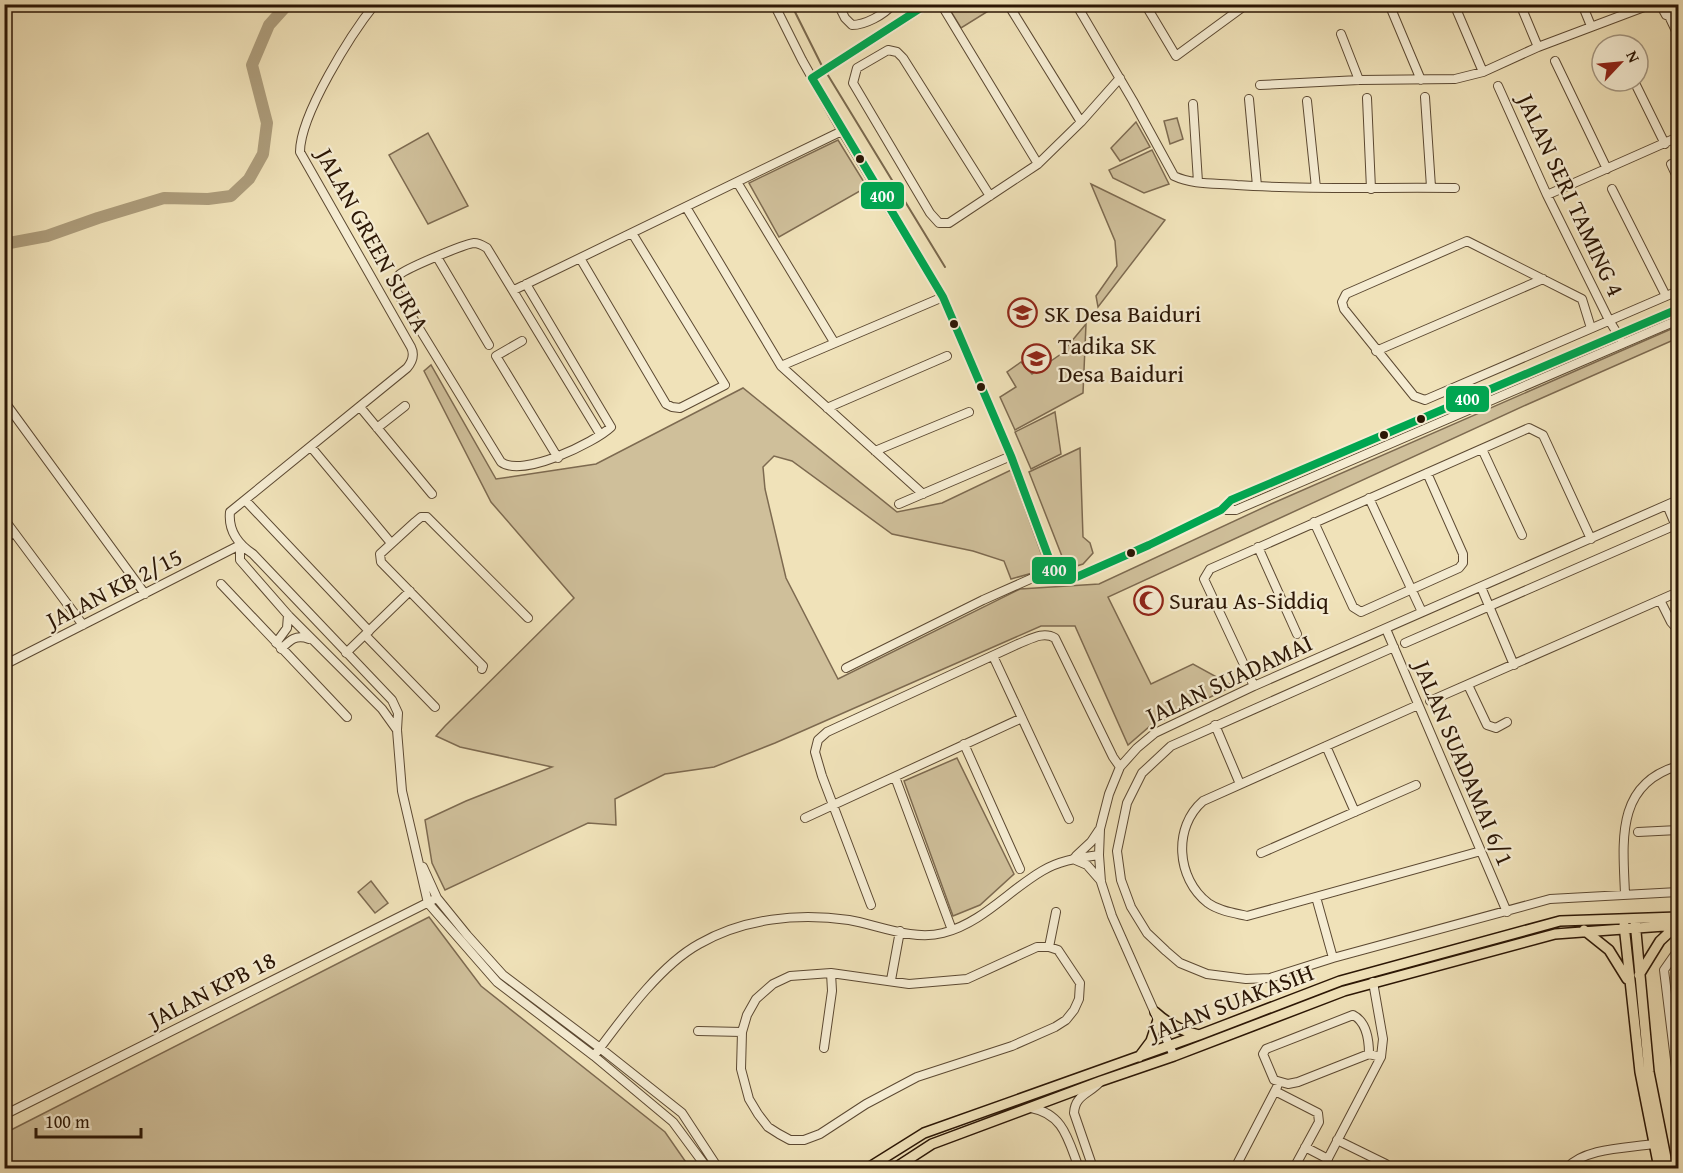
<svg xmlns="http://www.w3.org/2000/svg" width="1683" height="1173" font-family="'Gentium Book Plus',serif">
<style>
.green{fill:#cfbf9a;stroke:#7d6a50;stroke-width:1.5}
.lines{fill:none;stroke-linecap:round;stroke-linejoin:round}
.stream{stroke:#79674c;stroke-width:2}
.river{stroke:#ad9d7c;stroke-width:12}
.minor-casing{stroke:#5c4932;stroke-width:10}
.major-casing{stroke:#2b1605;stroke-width:12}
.minor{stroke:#f5ecd2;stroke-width:8}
.major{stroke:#f0e2b9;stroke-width:9}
.bus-1-casing{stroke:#f5ecd2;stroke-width:12}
.bus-1{stroke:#00a651;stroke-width:8}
.bus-dot{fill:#2b1605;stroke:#f5ecd2;stroke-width:2}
.labels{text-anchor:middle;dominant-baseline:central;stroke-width:4.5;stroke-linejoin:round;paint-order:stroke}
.street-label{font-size:24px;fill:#2b1605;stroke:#f5ecd2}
.poi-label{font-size:24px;fill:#2b1605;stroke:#f5ecd2;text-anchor:start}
.line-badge{stroke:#f5ecd2;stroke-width:2}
.badge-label{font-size:16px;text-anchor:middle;font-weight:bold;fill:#fff}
</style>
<rect width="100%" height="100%" fill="#f0e2b9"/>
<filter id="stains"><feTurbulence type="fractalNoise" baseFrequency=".00333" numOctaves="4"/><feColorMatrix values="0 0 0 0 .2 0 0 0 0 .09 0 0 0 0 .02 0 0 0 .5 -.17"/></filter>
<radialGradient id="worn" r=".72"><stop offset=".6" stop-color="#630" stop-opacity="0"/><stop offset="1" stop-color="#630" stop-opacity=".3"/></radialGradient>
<!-- green -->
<path class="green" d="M947 5H998L961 28Z
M1177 118 1183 139 1170 144 1164 121Z
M1136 122 1150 147 1120 161 1111 148Z
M428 133 468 206 428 224 389 155Z
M838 140 867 187 779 237 749 183Z
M1152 150 1169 184 1144 193 1113 178 1109 170Z
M1091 184 1165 220 1098 307 1096 296 1117 266 1115 241Z
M1086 324 1083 393 1015 430 1000 397 1016 387 1007 372 1021 362 1032 374 1061 354Z
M1678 326V338L1526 405 1108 597 1151 684 1193 664 1233 686 1149 727 1128 745 1075 626H1041L775 743 714 767 665 774 615 799 616 825 588 823 445 890 432 863 425 820 466 801 552 767 460 747 436 736 445 726 574 598 491 502 424 371 431 365 496 479 596 464 743 388 897 512 942 503 1011 470 1044 561 1036 572 1011 579 1004 561 973 551 892 534 792 461 774 456 763 467 765 489 786 578 838 679 1020 589 1099 584 1271 504Z
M1055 412 1061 454 1031 469 1015 432Z
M1080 448 1083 537 1090 543 1093 553 1083 564 1067 569 1029 472Z
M957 758 1014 874 980 905 953 916 904 781Z
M371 881 388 903 375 913 358 892Z
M429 917 481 986 665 1132 690 1168H5V1133Z"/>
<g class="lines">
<!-- stream -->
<path class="stream" d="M791 4 823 68
M826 72 945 267"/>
<!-- river -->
<path class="river" d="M4 244 47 236 98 218 164 198 208 199 231 196 249 179 263 154 267 123 252 65 269 25 288 4"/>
<defs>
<path id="minor" d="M375 4C351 34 300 115 300 152L411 347C415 355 412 362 407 368L230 512C228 531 238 544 253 554L392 700 398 713 397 730 402 791 428 903 497 982 594 1056 673 1122 707 1168
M774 4 802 60 842 131 943 297 1011 456 1053 569 1059 578 1072 579 1149 545 1221 510 1231 500 1678 309
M838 4 845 18 852 25C865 25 884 15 893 4
M941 4 1038 164
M1076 4 1133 101 1174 176C1193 185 1217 183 1237 185 1310 190 1382 187 1455 188
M1145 4 1176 56 1247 4
M1389 4 1421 80
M1454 4 1483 72
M1520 4 1538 47
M1582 4 1591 26
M1660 4 1666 15 1669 16 1678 35
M1667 4 1671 12 1669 16
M4 9 20 4
M1011 9 1081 122
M1341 34 1359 80
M1615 42 1616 45
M1555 61 1607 169
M812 78 928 4
M1634 81 1665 144
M1260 85 1359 80 1455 79 1483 72 1538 47 1652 4
M1498 86 1547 195 1609 320 1620 338
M1425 97 1431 187
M1367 98 1371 189
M1249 99 1257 186
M1307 101 1316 188
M1193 104 1198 182
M1671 164 1678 179
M737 182 834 342
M1612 189 1666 296
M1547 195 1678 137
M990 196 903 58 897 52 888 50 857 68 853 83 930 213 939 223H949L1038 164 1081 122 1120 78
M686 207 781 366 923 494
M437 257 489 345
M580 258 666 404 672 407 680 408 725 385 632 233
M526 284 611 427C594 443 522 478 501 462L395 289C396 284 396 279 399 275 405 269 464 244 474 243 479 243 482 245 487 248L600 434
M514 290 842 131
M1591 328 1582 299 1467 241 1346 294 1342 302 1344 309 1414 396 1425 400 1678 291
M522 341 496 356 558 458
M1376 351 1543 279
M781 366 943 297
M4 401 145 594
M360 407 432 494
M827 408 947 356
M377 428 405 406
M311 447 391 543
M1482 449 1522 535
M875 451 969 412
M1369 498 1422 612
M245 500 369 631
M899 504 1011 456
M1667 505 1678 531
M1221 510H1236L1678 320
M4 519 83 625
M1314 522 1353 607 1361 612 1459 568 1463 563V554L1427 473
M4 537 14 533
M240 545V560L288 615 382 709 397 730
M1258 547 1297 634
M221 584 347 717
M1481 587 1514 665
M1660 600 1671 622 1678 630
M1386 629 1507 912
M365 635 435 707
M276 643 287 628 288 615
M1405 643 1678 524
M1394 647 1171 746 1142 773 1127 803 1117 851 1121 880 1131 907 1147 933 1166 951 1180 963 1207 974 1246 979 1270 978 1333 958 1550 899 1678 892
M281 649C290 640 296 634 309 639
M346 653 410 591
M993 656 1069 819
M4 665 240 545
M846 668 983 600 1053 569
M482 669 483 666 381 562 380 554 415 522 421 517H427L528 618
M1468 685 1487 725 1496 728 1507 722
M1254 686 1204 579 1210 569 1529 428 1543 435 1591 539
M1430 701 1678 592
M1418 705 1203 801C1173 827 1176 878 1208 903 1219 911 1234 913 1247 916L1481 851
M1215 725 1240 784
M964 744 1020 869
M1326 746 1355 812
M895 777 952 930
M805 818 1022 718
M1638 832 1678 830
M1261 853 1416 785
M1076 856 1091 842 1099 830
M1073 859 1087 865 1101 881
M423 867 437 898 467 935 503 975 600 1048 682 1113 718 1168
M1625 894C1623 842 1615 784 1678 766
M1316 897 1333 958
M871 905 822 776 815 752 818 740 827 732 1018 644C1031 639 1043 631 1055 638L1113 757 1120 767
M1037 947H1049L1058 950 1080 983 1079 999 1074 1010 1066 1020 1055 1027 1012 1046 917 1077 866 1104 820 1134 804 1140H790L779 1134 768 1127 758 1114 749 1099 741 1069 742 1032 747 1015 756 999 773 984 790 976 831 973 909 984 967 979Z
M1049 947 1056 912
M1678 950 1664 970 1678 1084
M891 980 900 931
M698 1031 742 1032
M824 1048 832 991 831 973
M1369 1054C1369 1040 1367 1022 1353 1015L1266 1049 1263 1054 1274 1080 1288 1084 1298 1082 1369 1054 1381 1057
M594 1056C621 1020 659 966 699 944 744 918 798 913 849 920 878 925 913 941 943 933 982 923 1008 891 1042 871 1060 860 1079 858 1099 855
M1174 1056 1112 916 1101 882 1099 855 1100 829 1109 794 1120 767 1137 748 1155 733 1254 686 1678 500
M1275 1091 1318 1113 1319 1122 1294 1168
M1031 1108C1064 1114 1068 1140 1079 1168
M4 1115 437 898
M1337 1140 1386 1164 1389 1168
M1305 1147 1328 1159
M1093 1168 1074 1113C1075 1095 1089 1094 1100 1082
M1235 1168 1277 1087
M1323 1168 1381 1057 1383 1039 1373 982
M1567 1168C1584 1148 1628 1148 1653 1144"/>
<path id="major" d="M1635 921 1649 1072 1668 1168
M1624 925 1640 1072 1659 1168
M1584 930 1609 950 1627 979
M1639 975 1660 941 1677 925
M1155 1012C1168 1024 1181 1031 1199 1035
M1139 1057 1151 1041 1158 1020
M868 1168 924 1133 1199 1035 1340 981 1560 921 1678 917
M895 1168 932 1144 1101 1081 1174 1056 1344 991 1555 934 1678 925"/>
</defs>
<!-- minor casing -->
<use href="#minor" class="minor-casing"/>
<!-- major casing -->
<use href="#major" class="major-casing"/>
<!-- minor -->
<use href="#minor" class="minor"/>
<!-- major -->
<use href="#major" class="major"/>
<defs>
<path id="bus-1" d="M927 4 812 78 943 297 1011 456 1053 569 1059 578 1072 579 1149 545 1221 510 1231 500 1678 309"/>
</defs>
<!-- bus-1 casing -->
<use href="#bus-1" class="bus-1-casing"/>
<!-- bus-1 -->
<use href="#bus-1" class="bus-1"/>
</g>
<!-- icons -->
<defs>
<symbol id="school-ring" viewBox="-11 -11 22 22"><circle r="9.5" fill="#f5ecd2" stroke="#8f2418" stroke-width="1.5"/><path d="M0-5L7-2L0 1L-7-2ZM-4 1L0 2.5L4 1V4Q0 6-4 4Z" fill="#8f2418"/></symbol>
<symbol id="mosque-ring" viewBox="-11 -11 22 22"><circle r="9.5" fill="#f5ecd2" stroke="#8f2418" stroke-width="1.5"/><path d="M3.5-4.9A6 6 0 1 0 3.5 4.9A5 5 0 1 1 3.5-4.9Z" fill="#8f2418"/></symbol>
</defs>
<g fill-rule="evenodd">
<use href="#school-ring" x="1006" y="296" width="33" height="33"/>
<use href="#school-ring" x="1020" y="342" width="33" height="33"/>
<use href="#mosque-ring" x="1132" y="584" width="33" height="33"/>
</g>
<!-- markers -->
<g class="bus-dot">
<circle cx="860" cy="159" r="5"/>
<circle cx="954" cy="324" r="5"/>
<circle cx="981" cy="387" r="5"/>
<circle cx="1421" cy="419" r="5"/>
<circle cx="1384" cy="435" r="5"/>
<circle cx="1131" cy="553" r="5"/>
</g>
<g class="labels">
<!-- street labels -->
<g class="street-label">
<text transform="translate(1571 195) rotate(65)">JALAN SERI TAMING 4</text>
<text transform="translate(373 240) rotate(61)">JALAN GREEN SURIA</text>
<text transform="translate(114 588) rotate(-27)">JALAN KB 2/15</text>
<text transform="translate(1229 679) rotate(-25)">JALAN SUADAMAI</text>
<text transform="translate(1464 763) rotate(67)">JALAN SUADAMAI 6/1</text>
<text transform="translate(212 989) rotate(-27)">JALAN KPB 18</text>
<text transform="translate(1231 1002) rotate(-21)">JALAN SUAKASIH</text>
</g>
<!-- poi labels -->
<g class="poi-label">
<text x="1044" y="313">SK Desa Baiduri</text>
<text x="1058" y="345">Tadika SK<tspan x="1058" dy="28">Desa Baiduri</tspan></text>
<text x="1169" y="600">Surau As-Siddiq</text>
</g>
</g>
<g class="line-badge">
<rect x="860" y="181" width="45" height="29" rx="6" fill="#00a651"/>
<rect x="1445" y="385" width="45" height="28" rx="6" fill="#00a651"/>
<rect x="1031" y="556" width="46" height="29" rx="6" fill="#00a651"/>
</g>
<g class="badge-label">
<text x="882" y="202">400</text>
<text x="1467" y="405">400</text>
<text x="1054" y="576">400</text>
</g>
<!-- margin -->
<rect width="1683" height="1173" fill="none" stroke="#f0e2b9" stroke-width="24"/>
<rect x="6" y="6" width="1671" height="1161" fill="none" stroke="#2b1605" stroke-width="3"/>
<rect x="12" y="12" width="1659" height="1149" fill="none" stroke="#2b1605" stroke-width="1.5"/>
<!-- north arrow -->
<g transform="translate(1620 63) rotate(64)"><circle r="28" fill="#f5ecd2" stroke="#a49680" stroke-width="1.5"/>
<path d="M0-4.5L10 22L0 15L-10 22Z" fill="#8f2418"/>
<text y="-9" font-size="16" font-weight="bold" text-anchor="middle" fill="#2b1605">N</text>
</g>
<!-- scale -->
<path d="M36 1128v9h105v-9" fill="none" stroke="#2b1605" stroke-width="3"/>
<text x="45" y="1128" font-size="18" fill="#2b1605" stroke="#f5ecd2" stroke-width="4.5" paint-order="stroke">100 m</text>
<rect width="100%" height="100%" filter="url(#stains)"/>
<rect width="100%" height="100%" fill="url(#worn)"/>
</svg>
